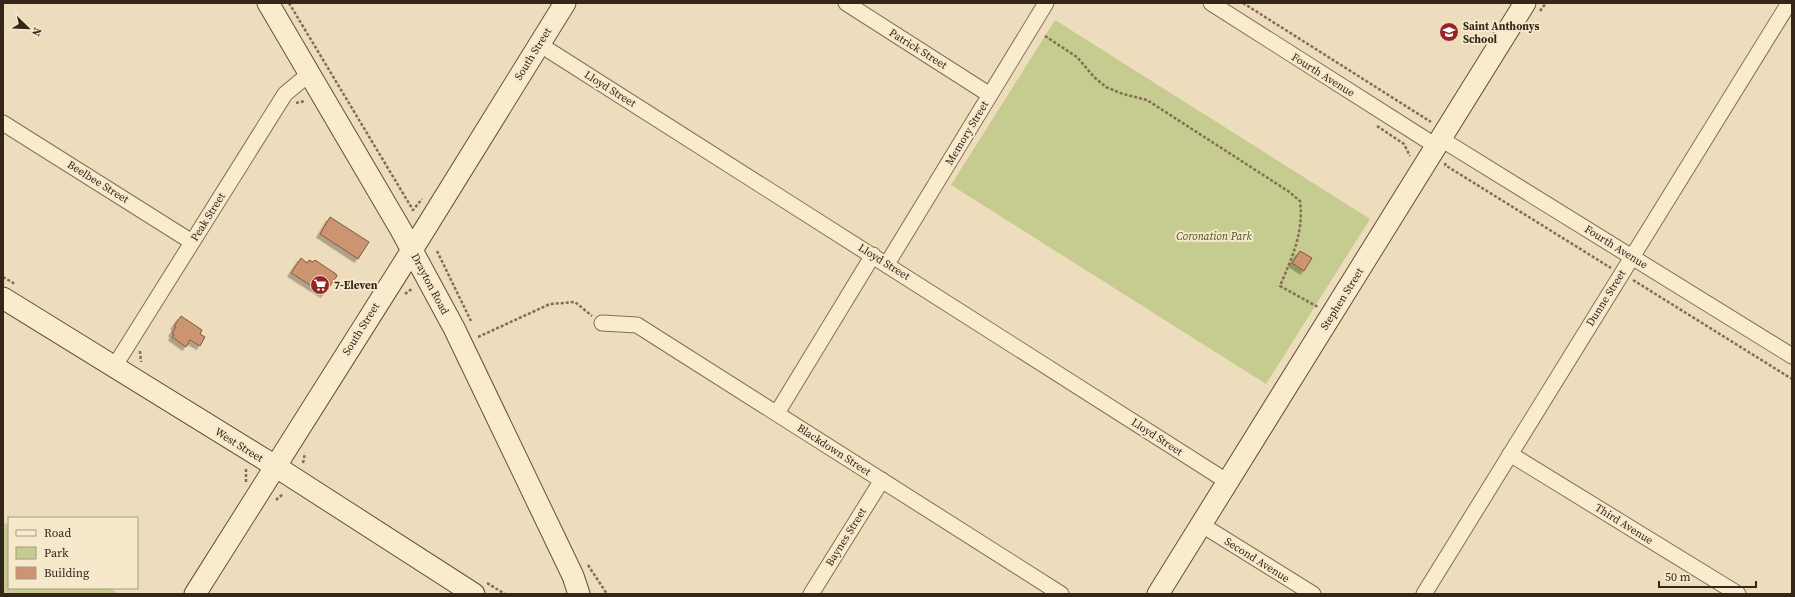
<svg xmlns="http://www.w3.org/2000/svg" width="1795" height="597" font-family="'Source Serif 4',serif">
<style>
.green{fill:#c6cb90}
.building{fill:#cd9471;stroke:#84563b;filter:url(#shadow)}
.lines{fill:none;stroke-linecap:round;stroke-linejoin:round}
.street-casing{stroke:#856d55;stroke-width:17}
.secondary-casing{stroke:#674e39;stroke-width:23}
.path{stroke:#856d55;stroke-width:2.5;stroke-dasharray:3 2;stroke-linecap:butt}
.street{stroke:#f9ebce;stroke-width:15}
.secondary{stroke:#f9ebce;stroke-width:21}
.labels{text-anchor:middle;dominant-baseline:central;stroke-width:4;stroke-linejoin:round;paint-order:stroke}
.poi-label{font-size:11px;font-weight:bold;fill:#34261a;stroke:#f5e8cb;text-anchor:start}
.street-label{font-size:11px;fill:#34261a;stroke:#f5e8cb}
.park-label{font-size:11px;font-style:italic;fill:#465121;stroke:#f5e8cb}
</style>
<defs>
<filter id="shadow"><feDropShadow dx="-3.5" dy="3.5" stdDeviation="0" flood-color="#0004"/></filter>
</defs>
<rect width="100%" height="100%" fill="#eeddbc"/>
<!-- green -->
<path class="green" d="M1055 20 1370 219 1266 384 951 185Z
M3 522 9 525V588H110L119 594H3Z"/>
<!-- building -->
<path class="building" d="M330 217 369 242 358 259 320 234Z
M1300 251 1312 258 1304 271 1292 263Z
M301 258 307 263 309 260 313 262 315 260 336 274 337 276 324 294 291 273Z
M181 316 202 330 200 334 205 337 200 346 190 340 186 347 172 337 174 334 172 333 176 327 174 326Z"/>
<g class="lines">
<defs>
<path id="street" d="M846 3 990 95
M1211 3 1436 146
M539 44 1228 482
M3 123 192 242
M1441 139 1792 356
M887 264 1046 3
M602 323 637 325 1061 594
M114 367 285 94 309 74
M777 413 873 255
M1510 454 1738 594
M1202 525 1313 594
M811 594 882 480
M1424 594 1789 3"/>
<path id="secondary" d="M268 3 401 230 454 328 573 576 579 594
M3 298 275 466 474 594
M195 594 412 250 565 3
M1158 594 1525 3"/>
</defs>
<!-- street casing -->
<use href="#street" class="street-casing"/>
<!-- secondary casing -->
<use href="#secondary" class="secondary-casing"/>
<!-- path -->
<path class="path" d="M289 3 413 210 422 199
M1243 3 1431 122
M1540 11 1546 3
M1045 36 1077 57 1094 77 1106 87 1123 94 1147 100 1288 191 1300 201C1304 233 1292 257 1280 286L1318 307
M296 103 305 101
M1377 126 1404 144 1410 156
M1446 163 1445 165 1611 268
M437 251 471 321
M3 277 15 284
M1633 280 1792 379
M405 294 413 288
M478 337 550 304 575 302 592 316
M140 351 141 362
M303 463 305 453
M246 482V469
M276 500 283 494
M588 565 607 594
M487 583 505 594"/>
<!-- street -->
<use href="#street" class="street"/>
<!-- secondary -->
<use href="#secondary" class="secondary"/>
</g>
<!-- icons -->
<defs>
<symbol id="school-disc" viewBox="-11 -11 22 22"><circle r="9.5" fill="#952529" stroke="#f5e8cb"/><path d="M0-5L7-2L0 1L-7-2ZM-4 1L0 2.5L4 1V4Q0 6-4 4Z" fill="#fff"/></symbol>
<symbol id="supermarket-disc" viewBox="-11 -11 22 22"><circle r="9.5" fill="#952529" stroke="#f5e8cb"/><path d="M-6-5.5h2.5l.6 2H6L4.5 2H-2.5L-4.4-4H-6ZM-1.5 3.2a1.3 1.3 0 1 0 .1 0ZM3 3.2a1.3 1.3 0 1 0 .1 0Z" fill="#fff"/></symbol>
</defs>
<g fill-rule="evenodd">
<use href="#school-disc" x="1438" y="21" width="22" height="22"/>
<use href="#supermarket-disc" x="309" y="274" width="22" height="22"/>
</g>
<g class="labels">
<!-- poi labels -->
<g class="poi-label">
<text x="1463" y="26">Saint Anthonys<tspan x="1463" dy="13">School</tspan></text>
<text x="334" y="285">7-Eleven</text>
</g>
<!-- street labels -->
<g class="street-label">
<text transform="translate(918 49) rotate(32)">Patrick Street</text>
<text transform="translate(533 54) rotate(-58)">South Street</text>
<text transform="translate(1323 75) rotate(32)">Fourth Avenue</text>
<text transform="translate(610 89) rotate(32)">Lloyd Street</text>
<text transform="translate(967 133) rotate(-59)">Memory Street</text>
<text transform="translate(98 182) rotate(32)">Beelbee Street</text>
<text transform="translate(208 217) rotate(-58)">Peak Street</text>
<text transform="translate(1616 247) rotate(32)">Fourth Avenue</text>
<text transform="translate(884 262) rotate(32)">Lloyd Street</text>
<text transform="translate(430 284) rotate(62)">Drayton Road</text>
<text transform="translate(1606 298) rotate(-58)">Dunne Street</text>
<text transform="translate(1342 299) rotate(-58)">Stephen Street</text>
<text transform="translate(361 329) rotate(-58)">South Street</text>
<text transform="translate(1157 437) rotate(33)">Lloyd Street</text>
<text transform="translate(239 445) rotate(32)">West Street</text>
<text transform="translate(834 450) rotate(33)">Blackdown Street</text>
<text transform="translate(1624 524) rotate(32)">Third Avenue</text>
<text transform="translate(846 537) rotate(-58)">Baynes Street</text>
<text transform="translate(1257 560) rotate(32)">Second Avenue</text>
</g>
<!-- park labels -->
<g class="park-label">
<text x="1214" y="236">Coronation Park</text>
</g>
</g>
<!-- border -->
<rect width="1795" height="597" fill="none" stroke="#34261a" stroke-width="8"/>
<!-- legend -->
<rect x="8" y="517" width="130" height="72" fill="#f5e8cb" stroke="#a89a84"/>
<rect x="16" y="530" width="20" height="6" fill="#f9ebce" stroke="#a89a84"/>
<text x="44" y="537" font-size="12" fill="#34261a">Road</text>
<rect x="16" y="547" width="20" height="12" fill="#c6cb90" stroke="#a89a84"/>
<text x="44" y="557" font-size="12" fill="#34261a">Park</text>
<rect x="16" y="567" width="20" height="12" fill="#cd9471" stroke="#a89a84"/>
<text x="44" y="577" font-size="12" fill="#34261a">Building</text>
<!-- north arrow -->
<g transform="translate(28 28) rotate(113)" stroke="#f5e8cb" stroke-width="3" paint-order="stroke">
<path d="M0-3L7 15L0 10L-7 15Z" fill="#34261a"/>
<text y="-6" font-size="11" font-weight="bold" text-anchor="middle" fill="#34261a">N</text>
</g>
<!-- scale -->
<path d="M1659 581v6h97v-6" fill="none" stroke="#34261a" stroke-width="2"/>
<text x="1665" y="581" font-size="12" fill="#34261a" stroke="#f5e8cb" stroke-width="3" paint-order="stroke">50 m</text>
</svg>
